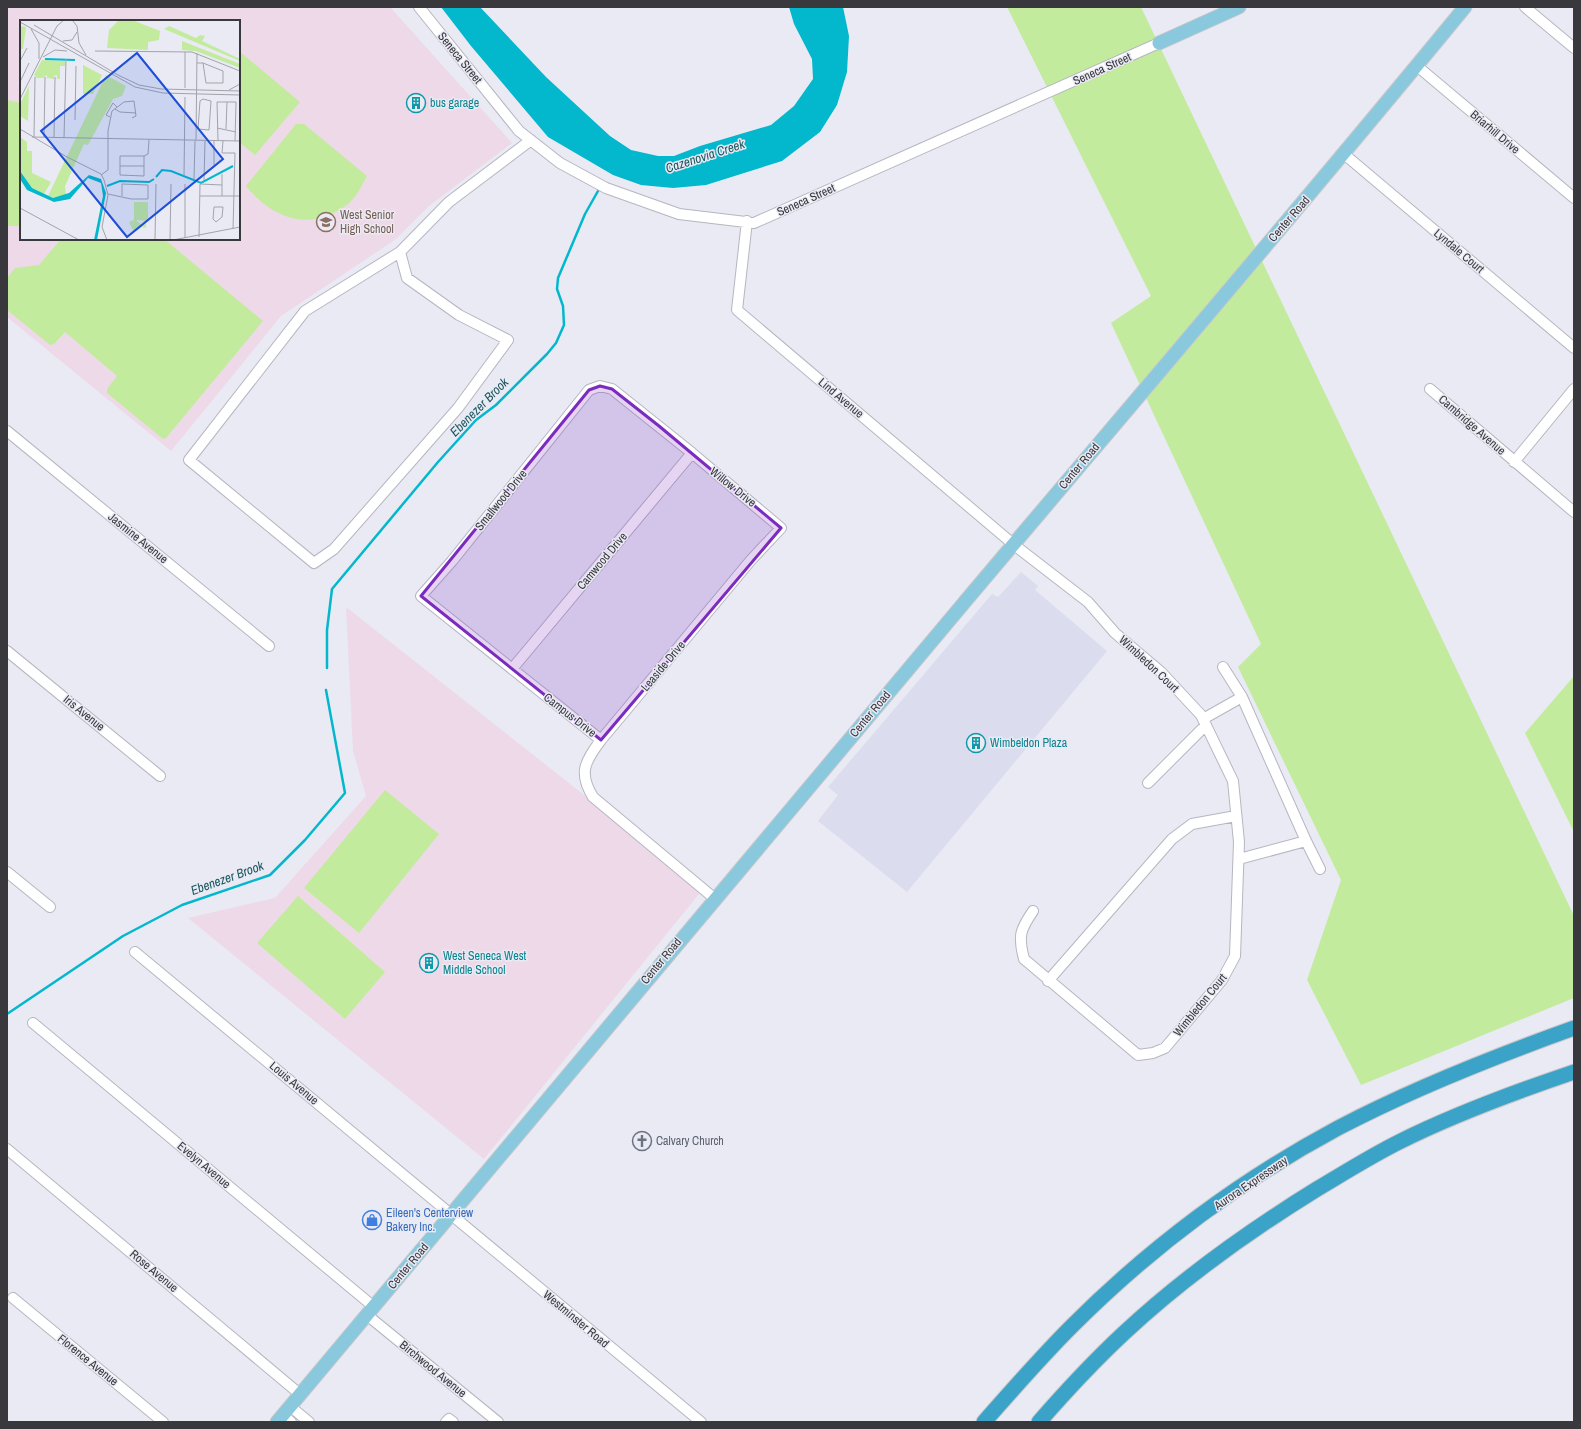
<svg xmlns="http://www.w3.org/2000/svg" width="1581" height="1429" font-family="'Archivo Narrow',sans-serif">
<style>
.built{fill:#dbddee}
.education{fill:#eed9e8;fill-rule:evenodd}
.green{fill:#c3eb9d}
.water{fill:#03b7cd}
.lines{fill:none;stroke-linecap:round;stroke-linejoin:round}
.stream{stroke:#03b7cd;stroke-width:2.5}
.minor-casing{stroke:#b6b6c0;stroke-width:12}
.major-casing{stroke:#c8c8c9;stroke-width:15}
.highway-casing{stroke:#c8c8c9;stroke-width:17}
.minor{stroke:#fff;stroke-width:10}
.major{stroke:#8ac8de;stroke-width:13}
.highway{stroke:#3ca3c8;stroke-width:15}
.marked{fill:#7b2cbf;fill-opacity:0.2;stroke:#7b2cbf;stroke-width:3;stroke-linejoin:round}
.labels{text-anchor:middle;dominant-baseline:central;stroke-width:3;stroke-linejoin:round;paint-order:stroke}
.street-label{font-size:12px;fill:#39393d;stroke:#e9eaf4}
.culture-label{font-size:12px;fill:#0d838f;stroke:#e9eaf4;text-anchor:start}
.education-label{font-size:12px;fill:#785e54;stroke:#e9eaf4;text-anchor:start}
.worship-label{font-size:12px;fill:#5b616d;stroke:#e9eaf4;text-anchor:start}
.shop-label{font-size:12px;fill:#366cbe;stroke:#e9eaf4;text-anchor:start}
.water-label{font-size:13px;font-style:italic;fill:#1b5760;stroke:#e9eaf4}
.inset-river{fill:none;stroke:#03b7cd;stroke-width:2}
.inset-road{fill:none;stroke:#a3a3ab;stroke-width:1}
.view{fill:#1d4ed8;fill-opacity:0.15;stroke:#1d4ed8;stroke-width:2}
.inset-edge{fill:none;stroke:#39393d;stroke-width:2}
</style>
<rect width="100%" height="100%" fill="#e9eaf4"/>
<!-- built -->
<path class="built" d="M1021 572 1038 586 1035 590 1107 651 907 892 818 821 838 795 828 787 992 594 998 597Z"/>
<!-- education -->
<path class="education" d="M7 7H390L512 143 429 206 396 239 281 316 171 451 7 317ZM21 21H239V239H21Z
M346 607 703 889 484 1159 188 918 275 898 366 796 353 751Z"/>
<!-- green -->
<path class="green" d="M1007 7H1141L1574 916V998L1361 1085 1307 980 1341 880 1238 667 1261 644 1111 323 1151 296Z
M239 51 300 102 255 155 239 142Z
M7 100 21 103V226H7Z
M296 124H304L367 176C362 185 356 198 348 204 311 233 273 219 246 186Z
M61 239H164L263 321 166 438 163 439 107 393V389L117 376 65 332 54 344 50 345 7 310V278L15 268 39 265Z
M1574 676V832L1525 733Z
M385 790 439 834 359 933 304 888Z
M298 896 385 972 345 1019 257 943Z"/>
<!-- water -->
<path class="water" d="M441 7H480L546 77 610 136 631 150 658 156H674L700 146 771 125 794 106 813 79 812 59 794 24 789 7H843L849 36 847 72 837 105 820 132 782 161 706 185 673 188 641 185 613 175 548 137 471 46Z"/>
<g class="lines">
<!-- stream -->
<path class="stream" d="M327 668V630L332 589 438 462 476 420 496 405 547 354 556 343 564 325 563 306 557 289 558 278 585 214 598 191
M7 1014 123 936 182 905 270 875 305 840 345 793 326 690"/>
<defs>
<path id="minor" d="M419 7 519 131 560 163 606 188 679 214 754 223 1159 43
M1525 7 1574 48
M1417 66 1574 198
M1344 154 1574 348
M747 221 737 310 1013 544 1088 602 1115 633 1161 672 1201 715 1233 781 1239 842 1235 956 1222 980 1165 1048 1153 1053 1138 1055 1024 959C1018 936 1020 930 1033 911
M400 252 407 278 459 315 508 340 458 408 334 549 314 563 189 460 305 311 400 252 449 202 531 140
M1430 389 1574 512
M7 431 269 646
M1514 462 1574 389
M7 651 160 776
M1223 667 1242 697
M512 669 692 453
M1203 719 1242 697 1306 841 1239 859
M601 740 421 596 452 561 589 390 600 386 612 389 692 453 781 528 751 560 601 740C585 761 578 773 593 797L714 898
M1148 783 1206 725
M1306 841 1320 869
M7 872 50 907
M135 952 701 1422
M1048 981 1172 839 1192 824 1236 816
M33 1023 374 1307
M7 1149 301 1395
M13 1298 163 1422
M367 1315 498 1422
M291 1407 309 1422
M283 1415 291 1422
M446 1422 449 1419 453 1422"/>
<path id="major" d="M1159 43 1239 7
M277 1422C506 1149 734 876 963 604 1131 405 1300 208 1465 7"/>
<path id="highway" d="M984 1422C1013 1389 1041 1357 1072 1326 1150 1248 1241 1180 1338 1128 1414 1088 1493 1057 1574 1028
M1039 1422C1066 1391 1094 1361 1124 1333 1183 1278 1249 1231 1317 1189 1344 1173 1371 1156 1399 1142 1455 1114 1515 1092 1574 1072"/>
</defs>
<!-- minor casing -->
<use href="#minor" class="minor-casing"/>
<!-- major casing -->
<use href="#major" class="major-casing"/>
<!-- highway casing -->
<use href="#highway" class="highway-casing"/>
<!-- minor -->
<use href="#minor" class="minor"/>
<!-- major -->
<use href="#major" class="major"/>
<!-- highway -->
<use href="#highway" class="highway"/>
</g>
<!-- marked area -->
<path class="marked" d="M600 386 612 389 659 426 781 528 601 740 421 596 589 390Z"/>
<!-- icons -->
<defs>
<symbol id="building-ring" viewBox="-11 -11 22 22"><circle r="9.5" fill="#e9eaf4" stroke="#0f9aa8" stroke-width="1.5"/><path d="M-4-6H4V6H1V3H-1V6H-4ZM-2.5-4.3h1.7v1.8h-1.7ZM.8-4.3h1.7v1.8H.8ZM-2.5-1h1.7V.8h-1.7ZM.8-1h1.7V.8H.8Z" fill="#0f9aa8"/></symbol>
<symbol id="school-ring" viewBox="-11 -11 22 22"><circle r="9.5" fill="#e9eaf4" stroke="#8d6e63" stroke-width="1.5"/><path d="M0-5L7-2L0 1L-7-2ZM-4 1L0 2.5L4 1V4Q0 6-4 4Z" fill="#8d6e63"/></symbol>
<symbol id="church-ring" viewBox="-11 -11 22 22"><circle r="9.5" fill="#e9eaf4" stroke="#6b7280" stroke-width="1.5"/><path d="M-1.2-6h2.4v3.5h3.3v2.4h-3.3V6h-2.4V-.1h-3.3v-2.4h3.3Z" fill="#6b7280"/></symbol>
<symbol id="shop-ring" viewBox="-11 -11 22 22"><circle r="9.5" fill="#e9eaf4" stroke="#3f7fe0" stroke-width="1.5"/><path d="M-5-2.5h2.3a2.7 3.5 0 0 1 5.4 0H5L5.5 6h-11ZM-1.5-2.5h3a1.5 2.3 0 0 0-3 0Z" fill="#3f7fe0"/></symbol>
</defs>
<g fill-rule="evenodd">
<use href="#building-ring" x="405" y="92" width="22" height="22"/>
<use href="#school-ring" x="315" y="211" width="22" height="22"/>
<use href="#building-ring" x="965" y="732" width="22" height="22"/>
<use href="#building-ring" x="418" y="952" width="22" height="22"/>
<use href="#church-ring" x="631" y="1130" width="22" height="22"/>
<use href="#shop-ring" x="361" y="1209" width="22" height="22"/>
</g>
<g class="labels">
<!-- street labels -->
<g class="street-label">
<text transform="translate(460 58) rotate(51)">Seneca Street</text>
<text transform="translate(1102 69) rotate(-24)">Seneca Street</text>
<text transform="translate(1495 132) rotate(40)">Briarhill Drive</text>
<text transform="translate(806 200) rotate(-24)">Seneca Street</text>
<text transform="translate(1289 219) rotate(-49)">Center Road</text>
<text transform="translate(1459 251) rotate(40)">Lyndale Court</text>
<text transform="translate(841 398) rotate(40)">Lind Avenue</text>
<text transform="translate(1472 425) rotate(41)">Cambridge Avenue</text>
<text transform="translate(1079 466) rotate(-50)">Center Road</text>
<text transform="translate(733 487) rotate(39)">Willow Drive</text>
<text transform="translate(501 500) rotate(-51)">Smallwood Drive</text>
<text transform="translate(138 538) rotate(39)">Jasmine Avenue</text>
<text transform="translate(602 561) rotate(-50)">Camwood Drive</text>
<text transform="translate(1149 664) rotate(43)">Wimbledon Court</text>
<text transform="translate(663 666) rotate(-50)">Leaside Drive</text>
<text transform="translate(84 713) rotate(39)">Iris Avenue</text>
<text transform="translate(870 714) rotate(-50)">Center Road</text>
<text transform="translate(570 715) rotate(38)">Campus Drive</text>
<text transform="translate(661 961) rotate(-50)">Center Road</text>
<text transform="translate(1200 1005) rotate(-51)">Wimbledon Court</text>
<text transform="translate(294 1083) rotate(40)">Louis Avenue</text>
<text transform="translate(204 1165) rotate(40)">Evelyn Avenue</text>
<text transform="translate(1251 1183) rotate(-34)">Aurora Expressway</text>
<text transform="translate(408 1266) rotate(-50)">Center Road</text>
<text transform="translate(154 1271) rotate(40)">Rose Avenue</text>
<text transform="translate(576 1319) rotate(40)">Westminster Road</text>
<text transform="translate(88 1360) rotate(39)">Florence Avenue</text>
<text transform="translate(433 1369) rotate(39)">Birchwood Avenue</text>
</g>
<!-- culture labels -->
<g class="culture-label">
<text x="430" y="103">bus garage</text>
<text x="990" y="743">Wimbeldon Plaza</text>
<text x="443" y="956">West Seneca West<tspan x="443" dy="14">Middle School</tspan></text>
</g>
<!-- education labels -->
<g class="education-label">
<text x="340" y="215">West Senior<tspan x="340" dy="14">High School</tspan></text>
</g>
<!-- worship labels -->
<g class="worship-label">
<text x="656" y="1141">Calvary Church</text>
</g>
<!-- shop labels -->
<g class="shop-label">
<text x="386" y="1213">Eileen's Centerview<tspan x="386" dy="14">Bakery Inc.</tspan></text>
</g>
<!-- water labels -->
<g class="water-label">
<text transform="translate(705 156) rotate(-18)">Cazenovia Creek</text>
<text transform="translate(479 407) rotate(-45)">Ebenezer Brook</text>
<text transform="translate(227 878) rotate(-20)">Ebenezer Brook</text>
</g>
</g>
<!-- overview -->
<g transform="translate(20 20)">
<rect width="220" height="220" fill="#e9eaf4"/>
<path d="M99 0H112L140 11 139 20 128 22V30L87 28 89 10ZM0 6 6 7 3 29H0ZM149 6 176 18 180 15 185 16 182 21 220 39V41L144 9ZM162 21 220 44V48L176 31 162 30ZM22 40 45 41V46H40V59H37V55L34 56V59L27 58V55L23 58H17L14 55ZM63 45 82 55 73 74H63ZM86 55 106 66 102 76 93 79 68 125 64 124 45 166 46 175 33 178 28 176ZM9 66 8 101 0 96V84ZM0 117 7 122V131H12V153L31 162 24 174 12 168 0 151ZM114 182H128V201L116 200 123 206 126 202V208L122 207 114 212 109 202 114 200Z" fill="#c3eb9d"/>
<path d="M0 151 12 168 33 178 49 173 69 155 81 159 86 173 77 220H74L83 176 81 163 68 158 50 179 34 182 7 170 0 159Z" fill="#03b7cd"/>
<path class="inset-river" d="M25 39 55 40M136 157 142 150 151 151 181 163 213 146M87 166 100 161 129 162 134 159"/>
<path class="inset-road" d="M52 0 57 6 59 23 66 35M0 2 115 67 143 73 220 75M14 5 98 55 119 65 141 69 220 71M11 9 19 23V39M43 21 52 20 57 12M75 31 172 32 220 51M23 37 35 30 47 31M0 41 7 28M177 43H183L203 51V63H186L183 43M0 62 9 43M165 68V32M209 70 220 64M0 79 37 6 44 0M183 79 191 81 189 110 178 109 180 81ZM95 89 100 92 116 93M90 97 86 95 93 83 97 87M55 100 56 46M197 108 216 112M0 109 47 137M206 109 207 82M12 117 220 121M14 117 15 57M24 117 25 57M34 117 35 57M44 118 46 39M176 120 177 33M198 120 197 82H216L215 121M203 121 202 133H215L213 209M100 136H124V156L100 155ZM124 136 128 134 129 120M47 137 81 154 84 160 88 175 82 207 87 220M194 145V121M100 146H124M81 155 88 150V111L92 91 104 82 114 81 116 96 112 98M164 156 165 77M174 159 175 121M184 160 185 121M88 174 111 179H128V165L102 164V176M180 176H220M202 176V154M194 187H203L202 197 196 202 193 199ZM0 188 59 220M179 217 180 164 202 165M165 218V164M135 220 136 164M150 220 151 164M153 220 220 207"/>
<path class="view" d="M117 33 203 139 107 217 21 111Z"/>
<rect width="220" height="220" class="inset-edge"/>
</g>
<!-- border -->
<rect width="1581" height="1429" fill="none" stroke="#39393d" stroke-width="16"/>
</svg>
